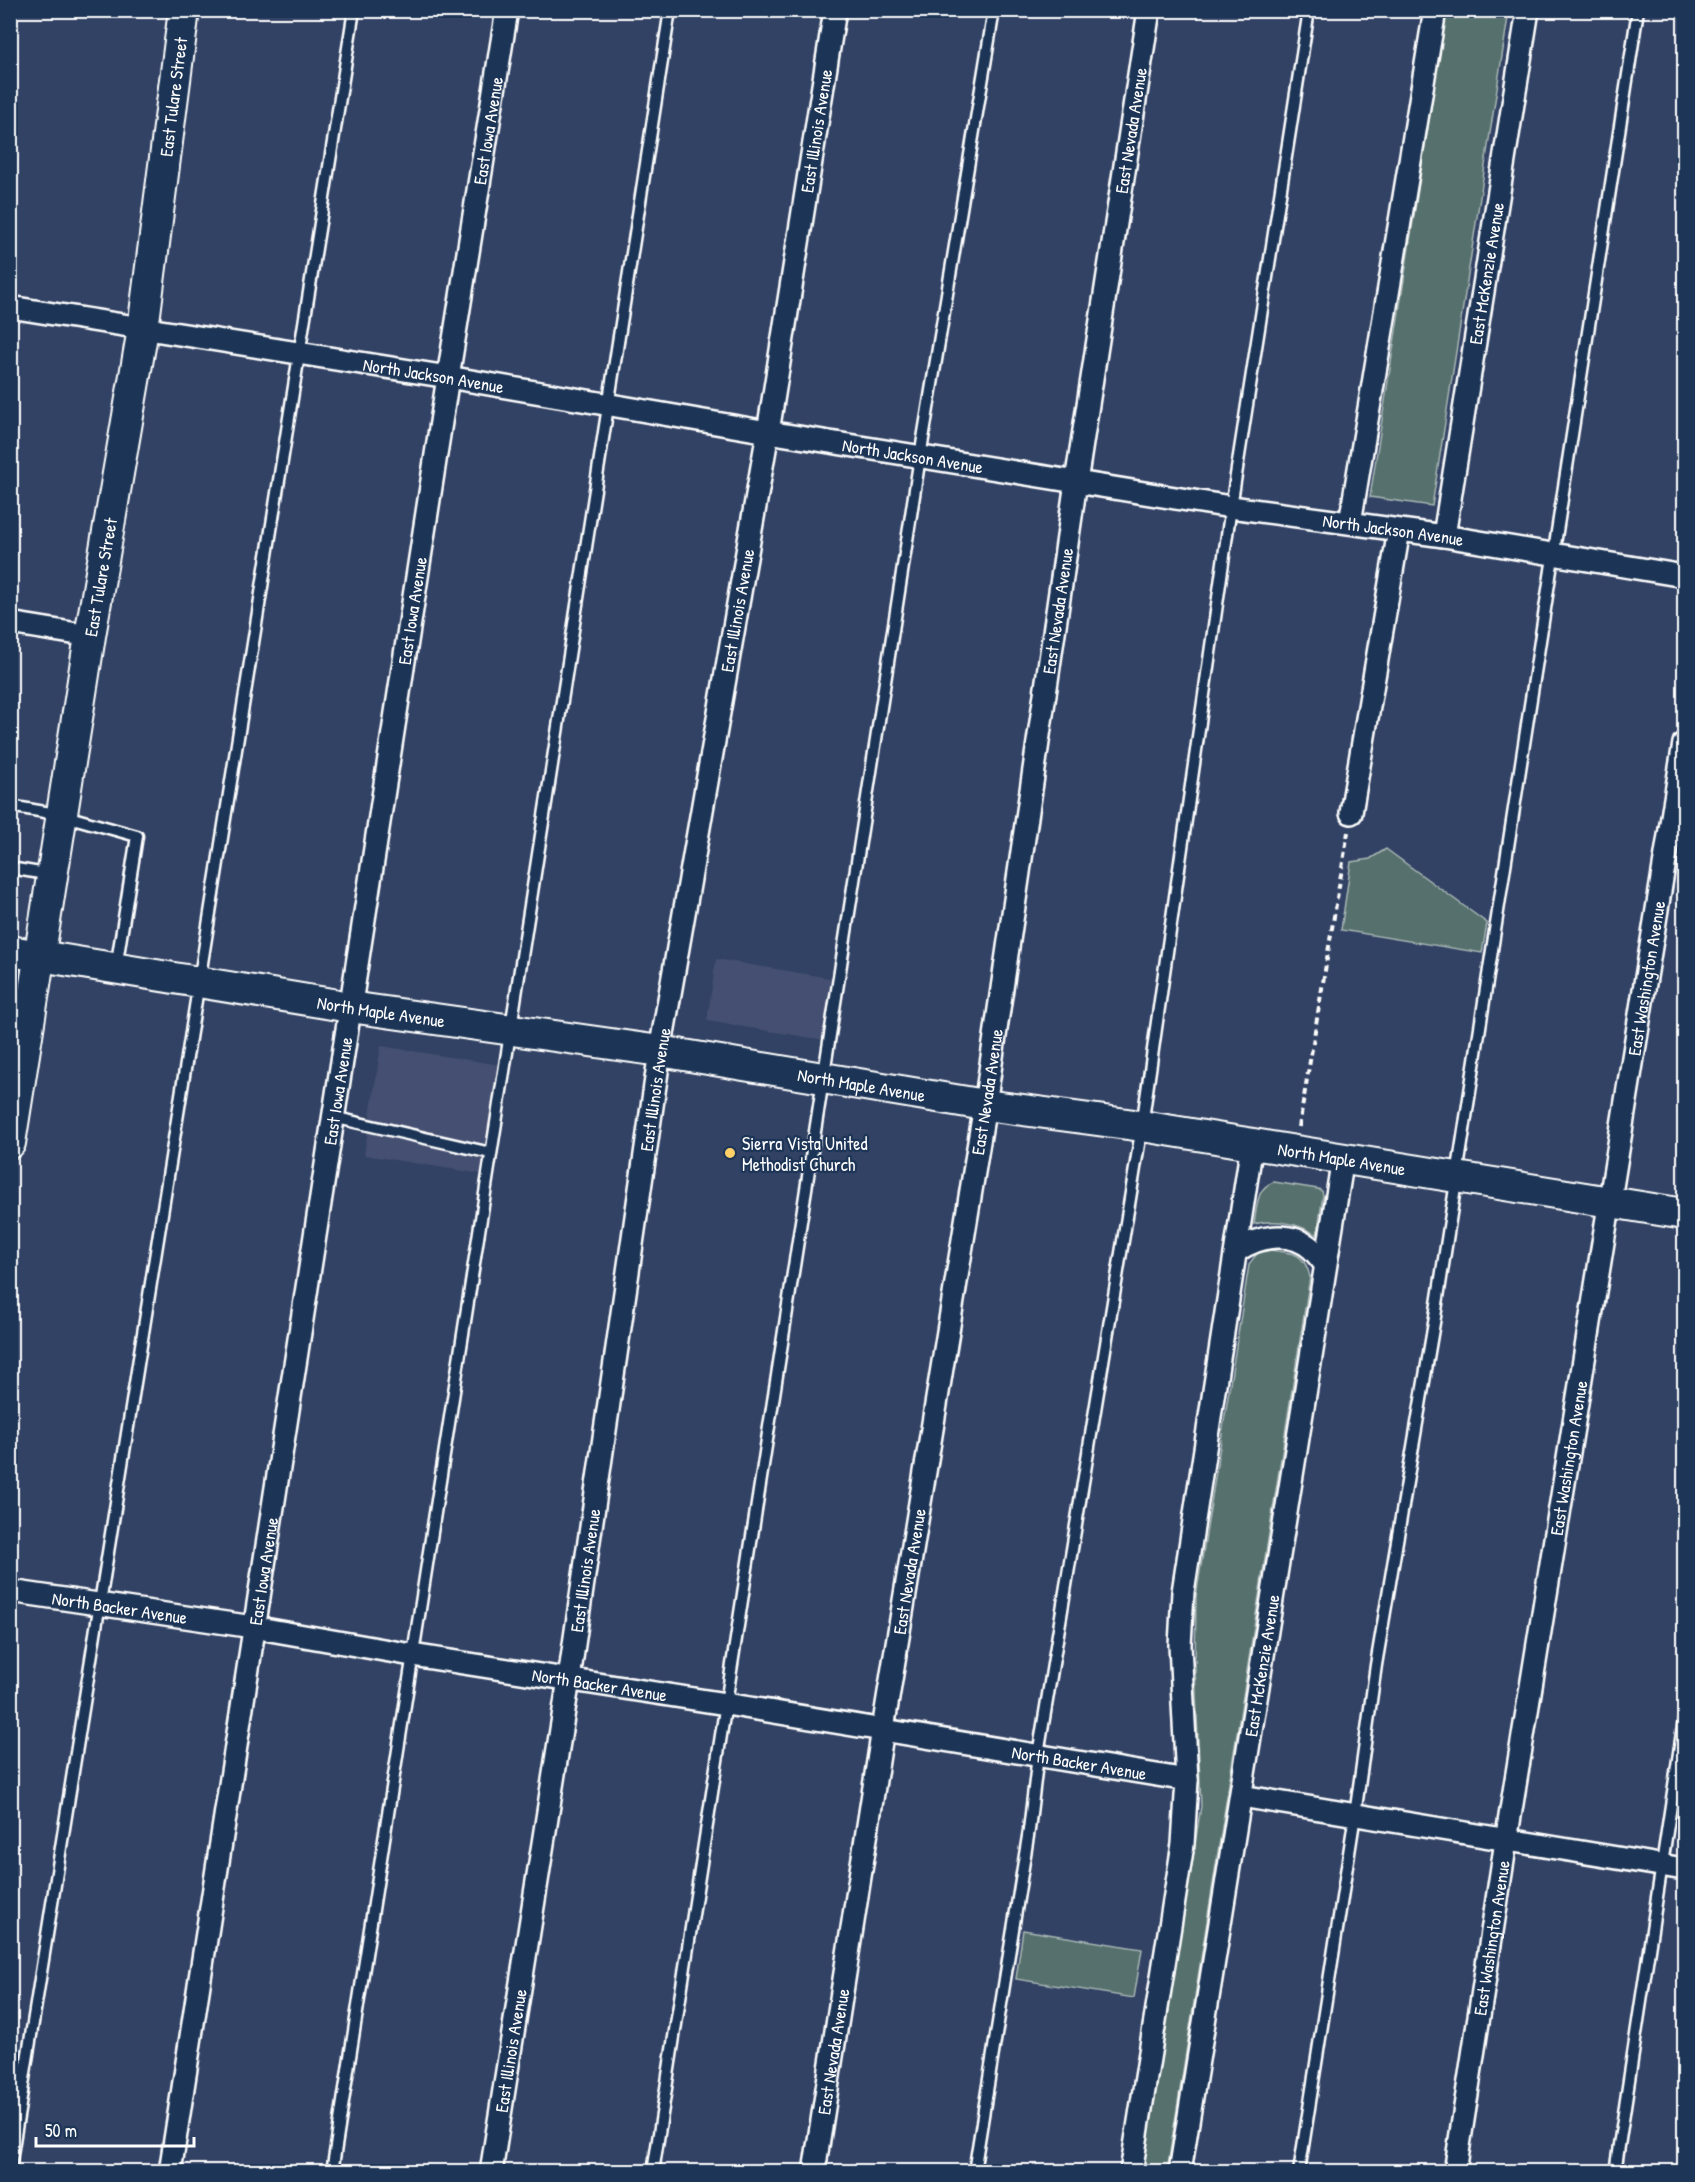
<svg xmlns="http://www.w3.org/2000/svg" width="1695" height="2182" font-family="'Patrick Hand',sans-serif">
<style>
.built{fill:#445071}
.green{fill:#56706d;stroke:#aab8b6;stroke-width:1.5}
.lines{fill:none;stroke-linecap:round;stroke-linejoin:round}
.service-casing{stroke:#fff;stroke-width:15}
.minor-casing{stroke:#fff;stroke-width:26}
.secondary-casing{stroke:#fff;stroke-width:34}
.path{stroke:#fff;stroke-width:4;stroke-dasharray:6 4.5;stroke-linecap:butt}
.service{stroke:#1d3557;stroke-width:10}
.minor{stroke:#1d3557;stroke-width:21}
.secondary{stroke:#1d3557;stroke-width:30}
.poi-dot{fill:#ffd166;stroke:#1d3557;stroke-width:2}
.labels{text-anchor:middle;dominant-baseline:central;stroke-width:4.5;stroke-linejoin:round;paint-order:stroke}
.street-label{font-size:18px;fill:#fff;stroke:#1d3557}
.poi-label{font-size:18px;fill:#fff;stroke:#1d3557;text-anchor:start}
</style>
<rect width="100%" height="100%" fill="#324264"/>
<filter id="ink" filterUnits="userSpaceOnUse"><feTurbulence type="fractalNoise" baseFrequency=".0167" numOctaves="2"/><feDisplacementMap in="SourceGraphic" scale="12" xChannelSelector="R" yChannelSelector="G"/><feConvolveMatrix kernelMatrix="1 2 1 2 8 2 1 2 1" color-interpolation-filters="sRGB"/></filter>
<g filter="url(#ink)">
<!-- built -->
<path class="built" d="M716 959 835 979 825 1040 707 1021Z
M381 1046 500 1065 482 1174 364 1155Z"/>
<!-- green -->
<path class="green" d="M1446 11H1509L1432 506 1370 497Z
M1386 849 1487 923 1482 953 1341 930 1351 862 1370 859Z
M1274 1182 1318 1189 1322 1191 1323 1195 1317 1235C1299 1223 1275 1219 1254 1224 1257 1208 1256 1187 1274 1182Z
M1270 1250C1292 1253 1304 1251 1310 1277L1167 2171H1143L1201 1806 1195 1669 1196 1597 1249 1265C1254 1256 1258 1251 1270 1250Z
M1023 1930 1142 1949 1134 1998 1016 1979Z"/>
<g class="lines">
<defs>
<path id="service" d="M10 806 62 815 137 836 116 968
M10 868 52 875
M333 1117 491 1153
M10 2167 354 10
M332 2172 670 10
M653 2172 920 457 994 10
M974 2172 1029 1830 1038 1755 1142 1126 1231 507 1309 10
M1299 2172 1355 1815 1376 1665 1435 1317 1638 10
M1615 2172 1684 1720"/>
<g id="minor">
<path id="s1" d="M10 307 448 377 768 432 1231 507 1444 536 1684 576"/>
<path d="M1350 523 1435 10"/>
<path id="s2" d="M1444 536 1528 10"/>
<path d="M10 623 90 636"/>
<path d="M1351 813 1399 530"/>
<path d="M1237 1251C1258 1236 1290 1230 1312 1249 1317 1254 1321 1259 1325 1264"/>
<path id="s3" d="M10 1591 253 1627 412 1655 726 1704 1187 1780"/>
<path d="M1241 1796 1684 1869"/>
<path id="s4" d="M170 2172 448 377 507 10"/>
<path id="s5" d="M491 2172 569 1679 660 1051 768 432 835 10"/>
<path id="s6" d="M814 2172 883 1729 985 1105 1076 482 1149 10"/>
<path d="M1131 2172 1183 1844 1187 1780 1180 1645 1183 1592 1252 1144"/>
<path id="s7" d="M1180 2172 1343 1158"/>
<path id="s8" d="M1455 2172 1506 1841 1684 743"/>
</g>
<g id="secondary">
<path id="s9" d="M10 951 350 1007 660 1051 985 1105 1142 1126 1684 1214"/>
<path id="s10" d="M10 1143 90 636 143 329 184 10"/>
</g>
</defs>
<!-- service casing -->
<use href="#service" class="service-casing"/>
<!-- minor casing -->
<use href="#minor" class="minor-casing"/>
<!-- secondary casing -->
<use href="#secondary" class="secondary-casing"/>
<!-- path -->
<path class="path" d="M1299 1127 1348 832"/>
<!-- service -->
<use href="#service" class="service"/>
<!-- minor -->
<use href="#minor" class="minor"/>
<!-- secondary -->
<use href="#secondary" class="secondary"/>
</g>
</g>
<!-- markers -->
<circle class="poi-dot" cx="730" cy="1153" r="6"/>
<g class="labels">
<!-- street labels -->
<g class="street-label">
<text stroke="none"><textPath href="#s10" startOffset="1059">East Tulare Street</textPath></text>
<text stroke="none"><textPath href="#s4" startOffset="2066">East Iowa Avenue</textPath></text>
<text stroke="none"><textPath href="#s5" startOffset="2067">East Illinois Avenue</textPath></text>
<text stroke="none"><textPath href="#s6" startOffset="2066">East Nevada Avenue</textPath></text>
<text stroke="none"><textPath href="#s2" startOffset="266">East McKenzie Avenue</textPath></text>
<text stroke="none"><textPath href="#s1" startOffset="429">North Jackson Avenue</textPath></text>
<text stroke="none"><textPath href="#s1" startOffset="915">North Jackson Avenue</textPath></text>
<text stroke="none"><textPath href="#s1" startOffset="1401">North Jackson Avenue</textPath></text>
<text stroke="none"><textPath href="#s10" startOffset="573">East Tulare Street</textPath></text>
<text stroke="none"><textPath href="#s4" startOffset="1580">East Iowa Avenue</textPath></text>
<text stroke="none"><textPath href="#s5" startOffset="1581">East Illinois Avenue</textPath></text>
<text stroke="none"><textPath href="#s6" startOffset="1580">East Nevada Avenue</textPath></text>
<text stroke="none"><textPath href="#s8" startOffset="1209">East Washington Avenue</textPath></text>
<text stroke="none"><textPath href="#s9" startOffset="376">North Maple Avenue</textPath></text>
<text stroke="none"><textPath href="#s9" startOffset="862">North Maple Avenue</textPath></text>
<text stroke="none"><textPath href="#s5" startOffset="1095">East Illinois Avenue</textPath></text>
<text stroke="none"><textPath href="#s4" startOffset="1094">East Iowa Avenue</textPath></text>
<text stroke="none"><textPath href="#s6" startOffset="1094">East Nevada Avenue</textPath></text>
<text stroke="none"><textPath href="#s9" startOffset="1348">North Maple Avenue</textPath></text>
<text stroke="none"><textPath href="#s8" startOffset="723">East Washington Avenue</textPath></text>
<text stroke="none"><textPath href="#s4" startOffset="608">East Iowa Avenue</textPath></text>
<text stroke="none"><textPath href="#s5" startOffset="609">East Illinois Avenue</textPath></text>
<text stroke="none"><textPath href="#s6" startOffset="608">East Nevada Avenue</textPath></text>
<text stroke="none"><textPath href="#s3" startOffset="111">North Backer Avenue</textPath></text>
<text stroke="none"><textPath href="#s7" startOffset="513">East McKenzie Avenue</textPath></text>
<text stroke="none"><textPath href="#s3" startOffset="597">North Backer Avenue</textPath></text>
<text stroke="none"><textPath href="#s3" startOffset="1083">North Backer Avenue</textPath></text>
<text stroke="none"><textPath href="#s8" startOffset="237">East Washington Avenue</textPath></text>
<text stroke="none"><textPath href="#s5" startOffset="123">East Illinois Avenue</textPath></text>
<text stroke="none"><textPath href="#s6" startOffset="122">East Nevada Avenue</textPath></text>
</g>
<!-- poi labels -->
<g class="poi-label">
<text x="742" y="1143">Sierra Vista United<tspan x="742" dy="21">Methodist Church</tspan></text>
</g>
</g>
<!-- margin -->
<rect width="1695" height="2182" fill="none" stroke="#1d3557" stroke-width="36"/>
<rect x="18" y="18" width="1659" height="2146" fill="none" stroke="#fff" stroke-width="2" filter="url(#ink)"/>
<!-- scale -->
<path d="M36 2137v9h158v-9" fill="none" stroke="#ffffff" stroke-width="3"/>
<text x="45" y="2137" font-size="18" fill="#ffffff" stroke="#1d3557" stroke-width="4.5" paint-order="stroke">50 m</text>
</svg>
